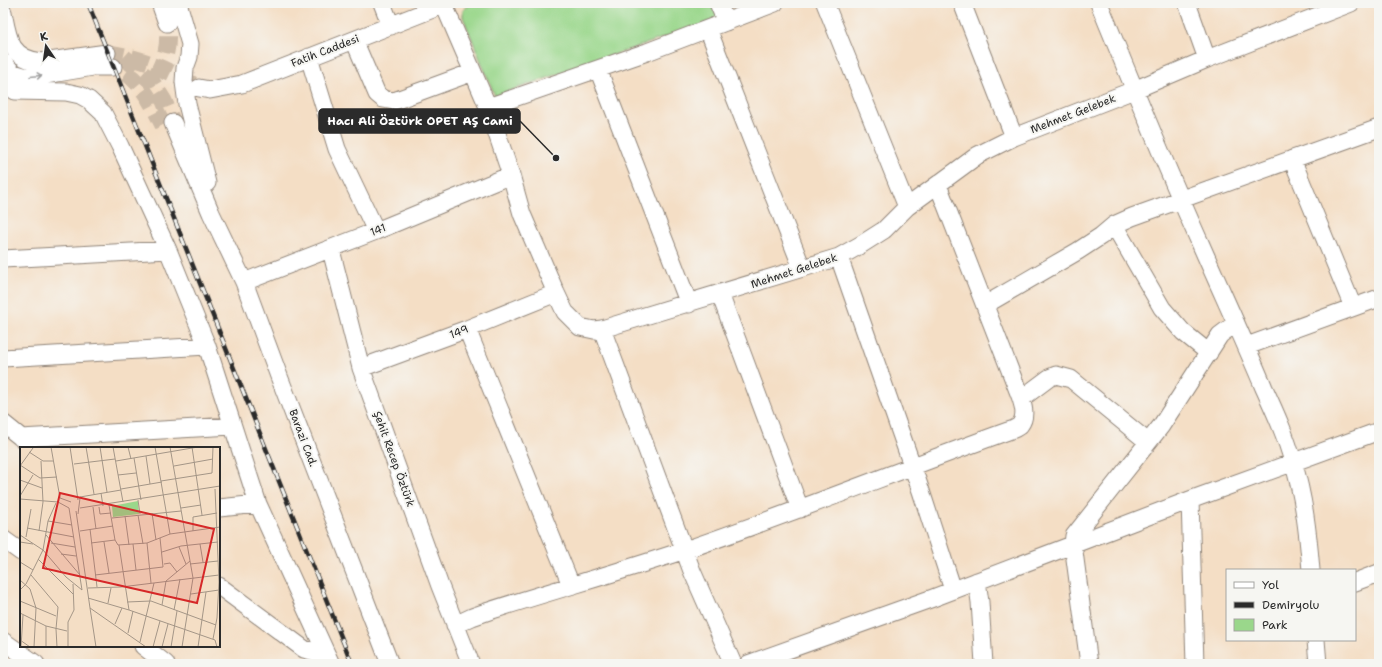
<svg xmlns="http://www.w3.org/2000/svg" width="1382" height="667" font-family="'Shantell Sans',sans-serif">
<style>
.green{fill:#9ad78b;stroke:#62815b}
.lines{fill:none;stroke-linecap:round;stroke-linejoin:round}
.minor-tunnel{stroke:#ccbaa6;stroke-width:17;stroke-dasharray:17 8;stroke-linecap:butt}
.minor-casing{stroke:#908478;stroke-width:19}
.minor{stroke:#fff;stroke-width:17}
.rail-casing{stroke:#2b2b2b;stroke-width:4.5}
.rail{stroke:#f6f6f2;stroke-width:3;stroke-dasharray:9;stroke-linecap:butt}
.oneway{stroke:#a0a0a0}
.labels{text-anchor:middle;dominant-baseline:central;stroke-width:4;stroke-linejoin:round;paint-order:stroke}
.street-label{font-size:11px;fill:#2b2b2b;stroke:#f6f6f2}
.inset-road{fill:none;stroke:#a49687;stroke-width:1}
.view{fill:#d62828;fill-opacity:0.15;stroke:#d62828;stroke-width:2}
.inset-edge{fill:none;stroke:#2b2b2b;stroke-width:2}
.leader{fill:none;stroke:#2b2b2b;stroke-width:1.5}
.callout-dot{fill:#2b2b2b;stroke:#f6f6f2;stroke-width:1.5}
.callout{fill:#2b2b2b;stroke:#2b2b2b;stroke-width:1.5}
.callout-label{font-size:12px;text-anchor:middle;font-weight:bold;fill:#fff}
</style>
<rect width="100%" height="100%" fill="#f6f6f2"/>
<filter id="ink" filterUnits="userSpaceOnUse"><feTurbulence type="fractalNoise" baseFrequency=".025" numOctaves="2"/><feDisplacementMap in="SourceGraphic" scale="8" xChannelSelector="R" yChannelSelector="G"/><feConvolveMatrix kernelMatrix="1 2 1 2 8 2 1 2 1" color-interpolation-filters="sRGB"/></filter>
<filter id="wash" filterUnits="userSpaceOnUse"><feTurbulence type="fractalNoise" baseFrequency=".012" numOctaves="4" result="noise"/><feDisplacementMap in="SourceGraphic" scale="16" xChannelSelector="R" yChannelSelector="G"/><feGaussianBlur stdDeviation="0.9" result="paint"/><feColorMatrix in="noise" values="0 0 0 0 0 0 0 0 0 0 0 0 0 0 0 0 0 1.4 0 .05"/><feComposite in="paint" operator="in"/></filter>
<g filter="url(#wash)">
<rect width="100%" height="100%" fill="#f4dec5"/>
<!-- green -->
<path class="green" d="M472 3H715L718 16 712 21 495 96 463 17V10Z"/>
</g>
<g filter="url(#ink)">
<g class="lines">
<!-- minor-tunnel -->
<path class="minor-tunnel" d="M107 53C139 57 167 69 195 86
M124 57 152 82 164 101 173 123
M126 73C144 85 153 106 163 125
M156 76C167 57 169 44 167 23"/>
<defs>
<path id="minor" d="M160 3 167 23
M178 3 190 44 189 57 185 68 184 82 187 104 207 183
M382 3 391 26
M718 3 726 22
M825 3 907 207
M962 3 1014 137
M1099 3C1132 84 1165 165 1201 245 1222 293 1244 340 1264 388 1275 412 1286 436 1293 462 1304 497 1308 534 1311 570
M1187 3 1207 59
M444 5 488 107 511 175 522 214 556 293 565 312 580 327 594 330 602 329 839 257 862 244 884 230 907 207 978 155 1014 137 1134 90 1207 59 1351 3
M3 12C8 39 10 59 42 62L107 53
M708 29 802 268
M354 40 377 94 383 99 394 101 473 72
M309 57 337 149 376 231
M3 62 13 73 23 76 33 77 93 67H113
M598 69 689 304
M3 82 15 91 66 92 80 95 89 100 103 113 120 146 168 250 207 346 258 504 331 664
M199 88 210 90 242 84 448 3
M488 107 647 52 775 3
M173 123 211 213 244 282 280 379 390 664
M1292 159 1353 307
M1114 225 1162 308 1183 332 1209 353
M331 250 361 368 440 586 471 664
M839 257 921 491 953 590
M3 259 168 250
M244 282 376 231 511 175
M720 294 800 509
M985 305 1078 251 1101 236 1114 225 1132 217 1379 128
M467 329 571 585
M602 329 692 571 733 664
M1247 346 1379 298
M3 358 207 346
M361 368 467 329 556 293
M1021 399 1049 378 1056 375 1071 379 1148 442
M3 423 29 444
M21 438 232 426
M1190 500 1195 664
M219 508 258 504
M3 539 21 552
M977 581 980 602 984 664
M1355 582 1379 573
M219 586 304 649 327 655
M455 625 472 617 489 611C554 590 620 572 685 550 793 513 900 470 1008 431 1012 430 1017 428 1020 425 1027 416 1023 405 1020 396L938 185
M1316 640 1318 664
M3 641 36 664
M143 646 166 664
M748 664 933 598 1190 500 1379 431
M1089 664 1073 544 1074 536 1161 426 1220 335 1236 323"/>
</defs>
<!-- minor casing -->
<use href="#minor" class="minor-casing"/>
<!-- minor -->
<use href="#minor" class="minor"/>
<defs>
<path id="rail" d="M88 3 352 664"/>
</defs>
<!-- rail casing -->
<use href="#rail" class="rail-casing"/>
<!-- rail -->
<use href="#rail" class="rail"/>
</g>
<!-- one-way arrows -->
<defs><path id="oneway-shaft" d="M-6 0H5M1.5-3L5.5 0L1.5 3" fill="none" stroke-width="1.6" stroke-linecap="round" stroke-linejoin="round"/></defs>
<use class="oneway" href="#oneway-shaft" transform="translate(36 76) rotate(-5)"/>
</g>
<g class="labels">
<!-- street labels -->
<g class="street-label">
<text transform="translate(325 51) rotate(-21)">Fatih Caddesi</text>
<text transform="translate(1073 114) rotate(-21)">Mehmet Gelebek</text>
<text transform="translate(378 230) rotate(-22)">141</text>
<text transform="translate(794 271) rotate(-18)">Mehmet Gelebek</text>
<text transform="translate(459 332) rotate(-21)">149</text>
<text transform="translate(303 438) rotate(69)">Barazi Cad.</text>
<text transform="translate(394 459) rotate(70)">Şehit Recep Öztürk</text>
</g>
</g>
<!-- overview -->
<g transform="translate(20 447)">
<rect width="200" height="200" fill="#f4dec5"/>
<path d="M118 54 119 67 93 70 92 59Z" fill="#9ad78b"/>
<path class="inset-road" d="M0 0H16M31 0 40 51 51 55M50 0 58 53M66 0 74 47M80 0 87 45M93 0 103 55M108 0 111 12M135 0 150 87M150 0 173 131 162 200M172 0 182 68M9 5 23 14H33M126 9 130 37M114 11 121 53M96 14 178 0M54 17 95 12M0 18 20 31 37 30M0 19 13 1M154 19 193 12M98 28 116 26M0 33 22 41M141 34 192 26 193 0M101 42 142 35M81 46 83 59M0 49 13 28M60 50 101 43M0 52 38 55M118 53 120 67M38 55 49 61 62 143M89 58 95 93 98 98 127 96 150 87 200 80M73 60 76 82M79 60 80 67 91 66M60 61 200 39M161 61 181 58M56 64 70 161 126 200M132 66 136 93M58 67 60 51M118 68 123 97M105 69 109 98M92 71 161 64M28 74 52 78M7 81 54 90M70 82 77 140M19 84 23 55 21 14M60 84 93 79M173 84V70L197 66M0 88 23 103 46 130 62 143M26 88 60 128M6 90 11 62M0 95 13 97M84 95 89 126M31 96 55 100M71 96 95 93M127 96 131 136M113 97 116 123M180 97 183 115M99 98 109 163 195 193 197 200M159 100 166 117M142 105 161 99 198 95M41 107 56 109M18 112 53 147M0 115 13 123M144 117 150 116 157 125M170 117 198 114M11 128 38 160 36 182 37 200M75 128 143 120 140 91M0 133 10 142 16 161 14 200M68 141 101 140 199 128M0 143 6 137 23 103 28 74 36 56M171 147 199 143M68 151 109 163M0 154 36 169M107 155 131 154 196 178M88 156 91 141M142 158 146 134 170 114M70 161 76 200M154 163 160 132M0 166 26 179 47 184M95 177 102 161M26 179V200M108 186 113 164M193 192 197 171 199 135 195 42M0 193 10 200M120 195 134 136M1 200 3 168M48 200V175L54 163 53 137M133 200 140 174M142 200 148 177M151 200 157 164M178 200 186 145"/>
<path class="view" d="M40 46 194 82 177 156 23 121Z"/>
<rect width="200" height="200" class="inset-edge"/>
</g>
<!-- callouts -->
<path class="leader" d="M556 158L520 121"/>
<circle class="callout-dot" cx="556" cy="158" r="4"/>
<rect class="callout" x="319" y="109" width="201" height="24" rx="4"/>
<g class="callout-label">
<text x="420" y="125">Hacı Ali Öztürk OPET AŞ Cami</text>
</g>
<!-- margin -->
<rect width="1382" height="667" fill="none" stroke="#f6f6f2" stroke-width="16"/>
<!-- legend -->
<rect x="1226" y="569" width="130" height="72" fill="#f6f6f2" stroke="#a5a5a2"/>
<rect x="1234" y="582" width="20" height="6" fill="#ffffff" stroke="#a5a5a2"/>
<text x="1262" y="589" font-size="12" fill="#2b2b2b">Yol</text>
<rect x="1234" y="602" width="20" height="6" fill="#2b2b2b" stroke="#a5a5a2"/>
<text x="1262" y="609" font-size="12" fill="#2b2b2b">Demiryolu</text>
<rect x="1234" y="619" width="20" height="12" fill="#9ad78b" stroke="#a5a5a2"/>
<text x="1262" y="629" font-size="12" fill="#2b2b2b">Park</text>
<!-- north arrow -->
<g transform="translate(46 46) rotate(347)" stroke="#f6f6f2" stroke-width="3" paint-order="stroke">
<path d="M0-3L7 15L0 10L-7 15Z" fill="#2b2b2b"/>
<text y="-6" font-size="11" font-weight="bold" text-anchor="middle" fill="#2b2b2b">K</text>
</g>
</svg>
